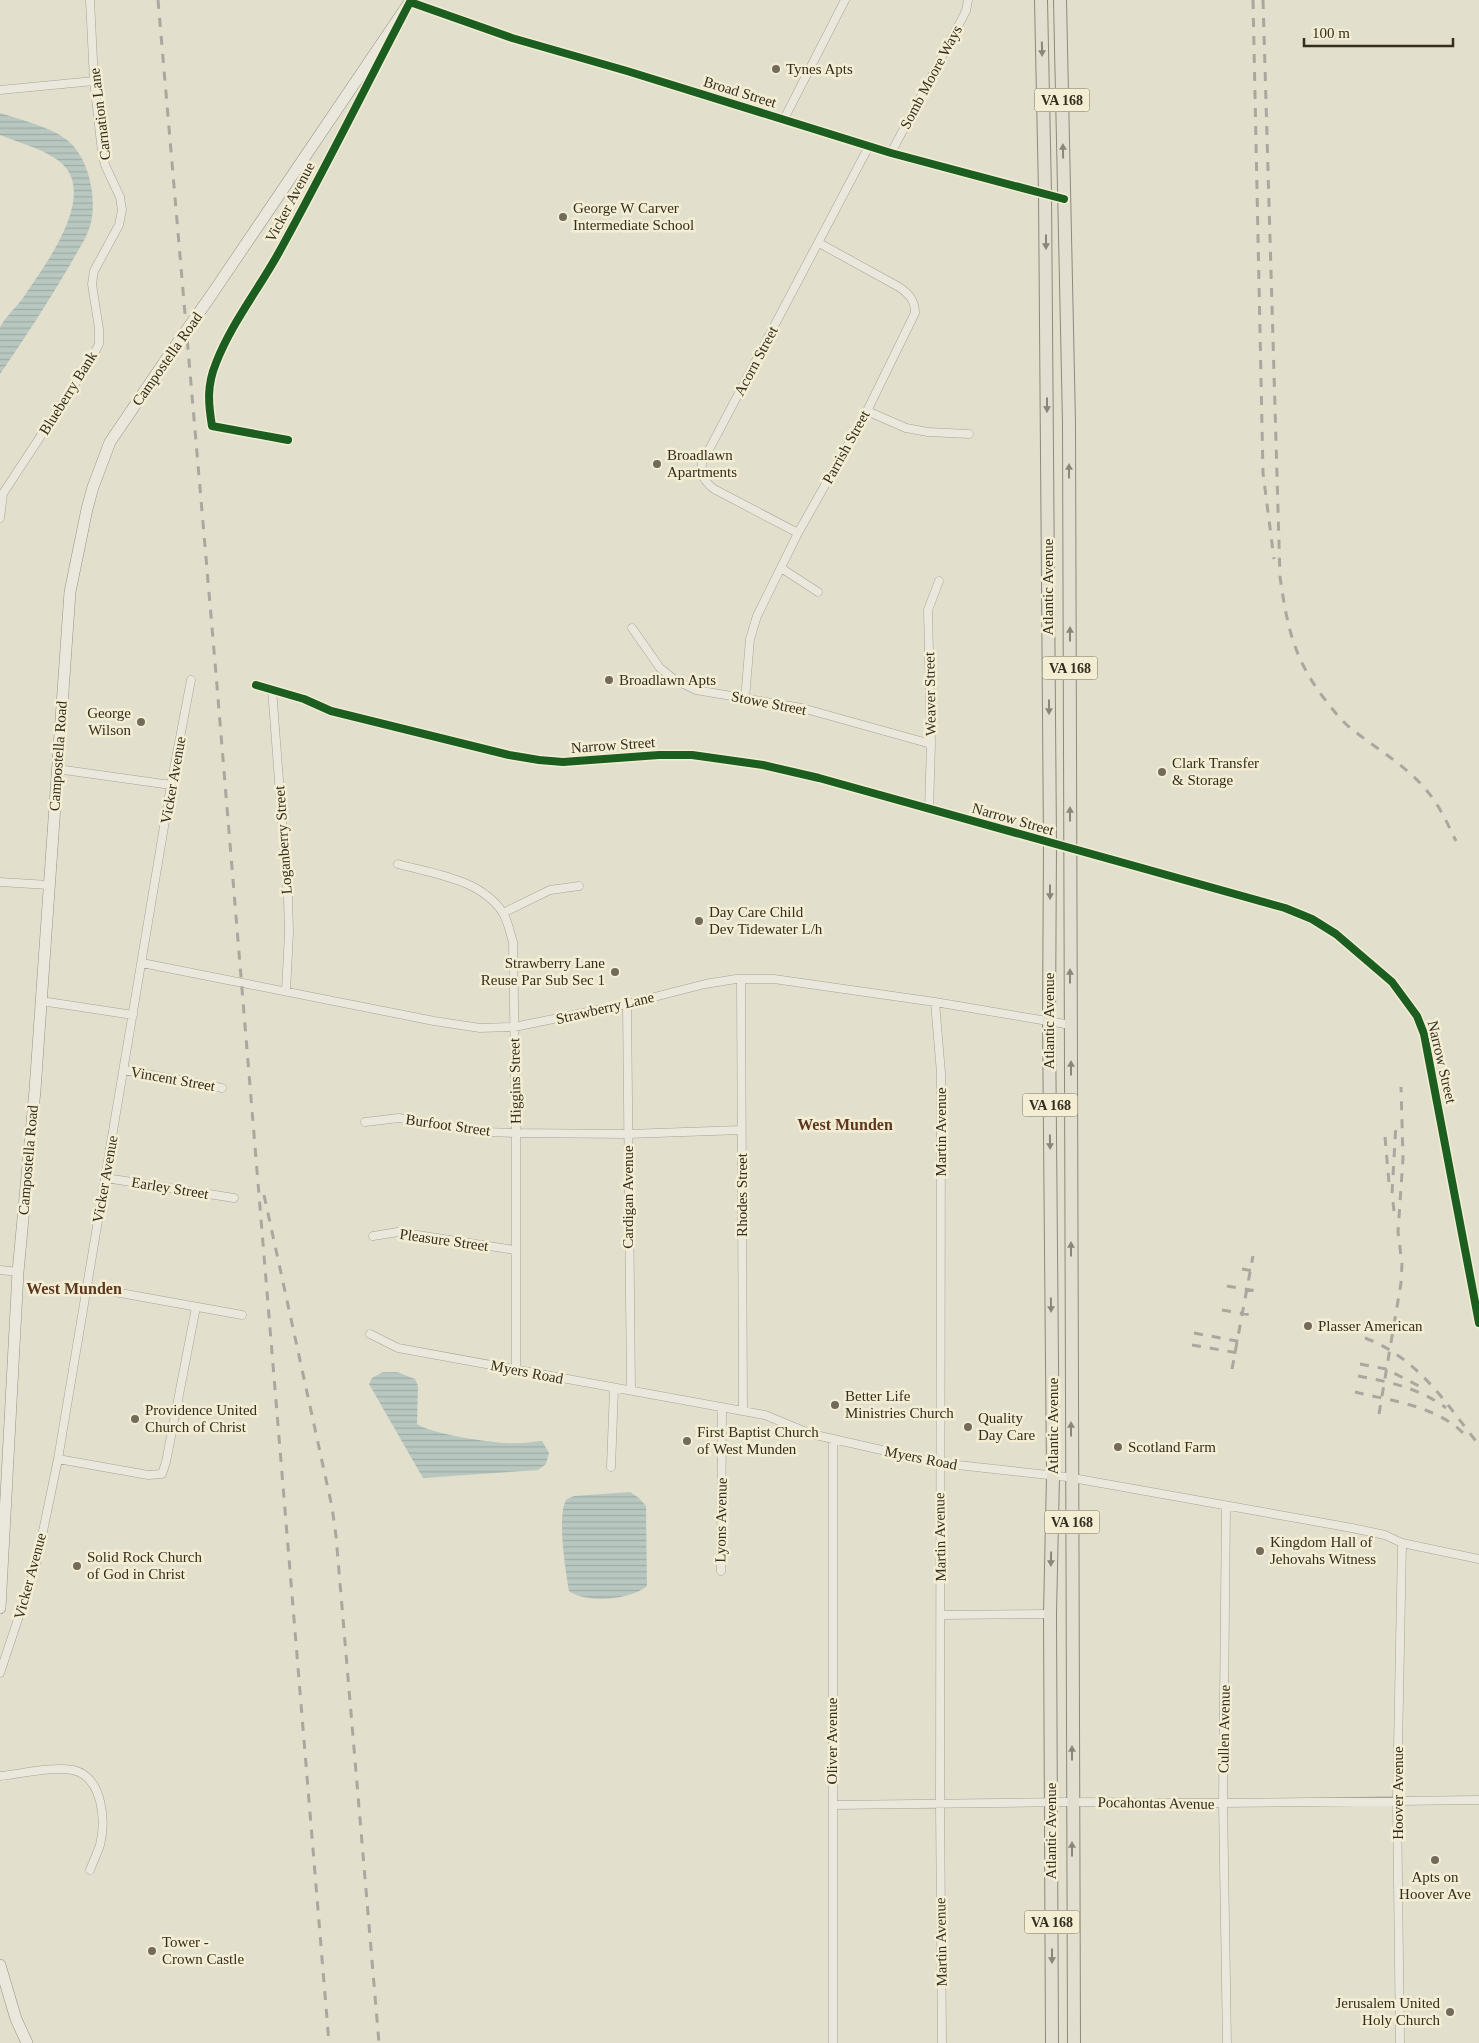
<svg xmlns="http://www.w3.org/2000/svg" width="1479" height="2043" font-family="Georgia,serif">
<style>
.water{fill:url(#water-rules)}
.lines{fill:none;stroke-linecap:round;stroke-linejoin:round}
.minor-casing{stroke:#a7a396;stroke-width:9}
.secondary-casing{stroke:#979386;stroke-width:12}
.primary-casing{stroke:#8d897d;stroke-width:14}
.minor{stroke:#eae8dd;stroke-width:8}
.secondary{stroke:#eae8dd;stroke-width:11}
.primary{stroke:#e2dfd0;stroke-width:12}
.rail{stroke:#aaa89e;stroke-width:3;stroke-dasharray:9 9;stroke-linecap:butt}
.secondary-bridge-casing{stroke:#979386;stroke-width:12;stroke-linecap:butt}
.secondary-bridge{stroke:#eae8dd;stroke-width:11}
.cycleway-casing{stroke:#f3eed3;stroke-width:11}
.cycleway{stroke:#1b5e20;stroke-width:8}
.oneway{fill:#8c8678}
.poi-dot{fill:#726b5c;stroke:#f3eed3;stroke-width:2}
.labels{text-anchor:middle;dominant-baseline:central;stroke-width:5;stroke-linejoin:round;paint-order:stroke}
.shield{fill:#f3eed3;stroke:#6e6755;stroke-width:1}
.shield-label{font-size:14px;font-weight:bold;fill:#352d1f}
.poi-label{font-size:15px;fill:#352d1f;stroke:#f3eed3;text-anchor:start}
.street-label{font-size:15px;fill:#352d1f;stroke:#f3eed3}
.neighbourhood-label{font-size:16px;font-weight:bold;fill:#5e3721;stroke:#f3eed3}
</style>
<defs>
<pattern id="water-rules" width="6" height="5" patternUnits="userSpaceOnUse" patternTransform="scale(1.25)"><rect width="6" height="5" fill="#b8c8c0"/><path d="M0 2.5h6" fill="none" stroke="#9faca5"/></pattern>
</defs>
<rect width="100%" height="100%" fill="#e2dfcd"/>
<!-- water -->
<path class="water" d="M0 113C21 120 49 126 67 140 87 155 96 193 92 217 90 234 78 250 70 265 48 302 25 338 0 374 0 363 0 338 0 328 2 321 18 305 23 298 44 266 106 187 53 157 37 147 17 142 0 135Z
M383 1372H397L415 1379 418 1386 417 1424C428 1433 491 1443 507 1443 519 1444 530 1442 542 1441L549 1453 546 1464 538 1470 423 1478 369 1384 372 1378Z
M630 1492 639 1498 646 1506 647 1586C630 1600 587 1604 569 1591 566 1574 556 1512 567 1499 569 1498 572 1497 574 1496Z"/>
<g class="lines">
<defs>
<path id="minor" d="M407 6 410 2 512 38 627 71 891 153 1064 199
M0 90 94 81
M784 119 845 0
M891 153 966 11 968 0
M867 411 906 428 928 432 969 434
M288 440 212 426C208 402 207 385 216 363 232 324 258 290 278 254 317 183 353 110 391 38
M0 498 92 358 99 344V329L92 284 94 271 119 225 122 210 120 197 105 165 102 152 94 81 90 0
M0 518 3 494
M798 533 714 489C704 481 701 476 702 463L869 146
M781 568 818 592
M632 628 660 668 675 680 696 690 802 708 931 744
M256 685 304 699 331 711 509 755 539 760 563 762 659 755H692L763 765 819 778 1285 908 1312 919 1336 934 1392 982 1417 1016 1424 1034 1479 1323
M272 689 288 898 289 933 286 991
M745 699 750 639 757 616 798 533 867 411 915 313C915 300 909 294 899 287L819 243
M57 769 171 785
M929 809 931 744 928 610 939 581
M398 864C434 874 481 879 503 913 508 921 510 933 513 942L516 1133V1369
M0 882 49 885
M503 913 550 890 579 886
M142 963 434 1021 480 1028 514 1027 627 1004 705 984 736 979H774L935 1002 1071 1025
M741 979 743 1411
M41 1001 133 1015
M935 1002 941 1073 940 1804 942 2043
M627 1004 631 1390
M124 1070 222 1088
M365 1122 399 1118 483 1132 516 1133 628 1134 741 1130
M106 1178 234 1198
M373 1236 398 1232 515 1250
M0 1270 18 1272
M87 1287 242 1315
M370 1334 398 1348 765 1415 811 1434 939 1463 1067 1477 1352 1528 1385 1535 1402 1543 1479 1559
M833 1439V2043
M58 1459 148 1475 162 1474 166 1462 196 1307
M611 1467 614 1388
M1226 1506 1223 1803 1227 2043
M721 1571 722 1408
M941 1615 1050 1614
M0 1673 36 1565 58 1459 171 785 191 680
M0 1776C21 1774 52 1766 73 1770 103 1777 106 1821 100 1845 97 1854 93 1862 90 1870
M833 1805 1067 1802 1223 1803 1479 1800
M1400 2043 1397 1800 1402 1543"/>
<path id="secondary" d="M212 294 411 0
M0 1608 18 1272 35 1090 70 592 87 509 93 487 110 442 165 361
M0 1965 16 2019 27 2043"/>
<path id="primary" d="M1041 0 1045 193 1050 844 1049 1021 1053 1476 1050 1614 1052 2043
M1060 0 1069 423 1074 2043"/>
</defs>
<!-- minor casing -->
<use href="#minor" class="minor-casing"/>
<!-- secondary casing -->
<use href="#secondary" class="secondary-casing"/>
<!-- primary casing -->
<use href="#primary" class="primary-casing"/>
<!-- minor -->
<use href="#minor" class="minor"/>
<!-- secondary -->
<use href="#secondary" class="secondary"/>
<!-- primary -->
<use href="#primary" class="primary"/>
<!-- rail -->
<path class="rail" d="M158 0 216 674 329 2043
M1253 0 1263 473 1274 559
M1263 0 1280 577C1287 625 1293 657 1323 697 1331 707 1338 717 1348 726 1377 750 1412 768 1434 800 1443 813 1449 827 1456 841
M1385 1137 1389 1183
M264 1195 332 1507 336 1536 379 2043
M1394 1211 1392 1194 1396 1123
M1242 1269 1259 1272
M1227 1286 1256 1291
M1222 1310 1252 1315
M1194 1333 1247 1343
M1365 1338C1418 1358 1445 1402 1479 1445
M1192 1345 1244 1354
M1360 1364 1386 1369 1419 1386
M1232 1369 1253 1256
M1358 1376C1390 1382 1419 1388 1446 1408
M1355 1392C1392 1401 1438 1406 1465 1435
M1379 1414 1401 1283 1402 1264 1398 1232 1403 1158 1401 1087"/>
<defs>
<path id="secondary-bridge" d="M165 361 212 294"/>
</defs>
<!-- secondary-bridge casing -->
<use href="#secondary-bridge" class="secondary-bridge-casing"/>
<!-- secondary-bridge -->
<use href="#secondary-bridge" class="secondary-bridge"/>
<defs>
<path id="cycleway" d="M288 440 212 426C208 402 207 385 216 363 231 324 258 290 278 254 324 171 366 86 410 2L512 38 627 71 891 153 1064 199
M256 685 304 699 331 711 509 755 539 760 563 762 659 755H692L763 765 819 778 1285 908 1312 919 1336 934 1392 982 1417 1016 1424 1034 1479 1323"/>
</defs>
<!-- cycleway casing -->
<use href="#cycleway" class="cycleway-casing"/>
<!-- cycleway -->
<use href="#cycleway" class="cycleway"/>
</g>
<!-- one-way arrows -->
<defs><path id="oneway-solid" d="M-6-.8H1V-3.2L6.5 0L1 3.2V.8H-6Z" transform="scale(1.25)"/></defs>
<g class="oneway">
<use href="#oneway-solid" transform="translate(1042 49) rotate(89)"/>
<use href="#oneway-solid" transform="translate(1063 151) rotate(-91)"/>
<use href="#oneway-solid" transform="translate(1046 242) rotate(90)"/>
<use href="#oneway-solid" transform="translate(1047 405) rotate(90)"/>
<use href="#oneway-solid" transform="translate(1069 471) rotate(-90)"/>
<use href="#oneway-solid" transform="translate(1070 634) rotate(-90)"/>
<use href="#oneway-solid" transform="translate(1049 707) rotate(90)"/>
<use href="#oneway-solid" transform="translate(1070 814) rotate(-90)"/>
<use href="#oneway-solid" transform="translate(1050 892) rotate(90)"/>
<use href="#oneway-solid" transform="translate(1070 976) rotate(-90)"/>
<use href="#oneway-solid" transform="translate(1071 1068) rotate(-90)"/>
<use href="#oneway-solid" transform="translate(1050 1142) rotate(89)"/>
<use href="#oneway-solid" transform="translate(1071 1249) rotate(-90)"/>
<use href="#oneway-solid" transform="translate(1051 1305) rotate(89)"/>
<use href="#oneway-solid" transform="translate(1071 1429) rotate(-90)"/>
<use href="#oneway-solid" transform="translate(1051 1559) rotate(91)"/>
<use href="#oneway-solid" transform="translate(1072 1753) rotate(-90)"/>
<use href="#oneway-solid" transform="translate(1072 1849) rotate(-90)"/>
<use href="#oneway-solid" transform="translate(1052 1956) rotate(90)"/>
</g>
<!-- markers -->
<g class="poi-dot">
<circle cx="776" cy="69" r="5"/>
<circle cx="563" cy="217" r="5"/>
<circle cx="657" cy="464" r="5"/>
<circle cx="609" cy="680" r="5"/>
<circle cx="141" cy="722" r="5"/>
<circle cx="1162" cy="772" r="5"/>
<circle cx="699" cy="921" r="5"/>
<circle cx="615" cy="972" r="5"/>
<circle cx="1308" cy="1326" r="5"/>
<circle cx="835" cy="1405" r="5"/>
<circle cx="135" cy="1419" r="5"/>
<circle cx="968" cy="1427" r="5"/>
<circle cx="687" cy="1441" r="5"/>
<circle cx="1118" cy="1447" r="5"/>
<circle cx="1260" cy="1551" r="5"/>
<circle cx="77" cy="1566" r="5"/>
<circle cx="1435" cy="1860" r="5"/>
<circle cx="152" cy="1951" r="5"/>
<circle cx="1450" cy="2012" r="5"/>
</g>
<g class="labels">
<!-- shield labels -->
<g class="shield">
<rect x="1034.5" y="88.5" width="55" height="23" rx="4"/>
<rect x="1042.5" y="656.5" width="55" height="23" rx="4"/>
<rect x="1022.5" y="1093.5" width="55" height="23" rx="4"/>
<rect x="1044.5" y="1510.5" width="55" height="23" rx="4"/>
<rect x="1024.5" y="1910.5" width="55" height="23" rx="4"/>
</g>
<g class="shield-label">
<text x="1062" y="100">VA 168</text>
<text x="1070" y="668">VA 168</text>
<text x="1050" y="1105">VA 168</text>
<text x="1072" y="1522">VA 168</text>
<text x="1052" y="1922">VA 168</text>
</g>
<!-- poi labels -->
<g class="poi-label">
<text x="786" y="69">Tynes Apts</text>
<text x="573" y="208">George W Carver<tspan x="573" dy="17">Intermediate School</tspan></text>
<text x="667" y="455">Broadlawn<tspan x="667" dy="17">Apartments</tspan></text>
<text x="619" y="680">Broadlawn Apts</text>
<text x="131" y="713" text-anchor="end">George<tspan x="131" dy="17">Wilson</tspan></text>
<text x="1172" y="763">Clark Transfer<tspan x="1172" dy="17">&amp; Storage</tspan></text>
<text x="709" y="912">Day Care Child<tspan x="709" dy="17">Dev Tidewater L/h</tspan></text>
<text x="605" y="963" text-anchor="end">Strawberry Lane<tspan x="605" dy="17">Reuse Par Sub Sec 1</tspan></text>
<text x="1318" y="1326">Plasser American</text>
<text x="845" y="1396">Better Life<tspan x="845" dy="17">Ministries Church</tspan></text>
<text x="145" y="1410">Providence United<tspan x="145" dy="17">Church of Christ</tspan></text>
<text x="978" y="1418">Quality<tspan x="978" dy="17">Day Care</tspan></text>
<text x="697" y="1432">First Baptist Church<tspan x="697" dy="17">of West Munden</tspan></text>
<text x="1128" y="1447">Scotland Farm</text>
<text x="1270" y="1542">Kingdom Hall of<tspan x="1270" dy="17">Jehovahs Witness</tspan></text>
<text x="87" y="1557">Solid Rock Church<tspan x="87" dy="17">of God in Christ</tspan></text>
<text x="1435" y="1877" text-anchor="middle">Apts on<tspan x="1435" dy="17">Hoover Ave</tspan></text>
<text x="162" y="1942">Tower -<tspan x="162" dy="17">Crown Castle</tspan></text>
<text x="1440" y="2003" text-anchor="end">Jerusalem United<tspan x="1440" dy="17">Holy Church</tspan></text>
</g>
<!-- street labels -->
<g class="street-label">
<text transform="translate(931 77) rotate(-62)">Somb Moore Ways</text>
<text transform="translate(740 92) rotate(17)">Broad Street</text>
<text transform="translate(100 114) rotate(-97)">Carnation Lane</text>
<text transform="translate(290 202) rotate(-62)">Vicker Avenue</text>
<text transform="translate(167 359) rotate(-55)">Campostella Road</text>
<text transform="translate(756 361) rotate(-62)">Acorn Street</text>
<text transform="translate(68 393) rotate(-58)">Blueberry Bank</text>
<text transform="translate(846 447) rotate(-61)">Parrish Street</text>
<text transform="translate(1048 587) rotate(-90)">Atlantic Avenue</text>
<text transform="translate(930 694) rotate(-91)">Weaver Street</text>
<text transform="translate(769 703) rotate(11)">Stowe Street</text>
<text transform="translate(613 745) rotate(-4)">Narrow Street</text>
<text transform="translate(58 756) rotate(-86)">Campostella Road</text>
<text transform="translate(173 780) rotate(-80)">Vicker Avenue</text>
<text transform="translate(1013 819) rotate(16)">Narrow Street</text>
<text transform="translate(283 840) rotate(-94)">Loganberry Street</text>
<text transform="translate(605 1008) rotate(-13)">Strawberry Lane</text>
<text transform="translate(1049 1021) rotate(-90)">Atlantic Avenue</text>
<text transform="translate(1442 1062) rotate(77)">Narrow Street</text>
<text transform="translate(173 1079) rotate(10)">Vincent Street</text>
<text transform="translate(515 1081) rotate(-91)">Higgins Street</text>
<text transform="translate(448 1125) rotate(8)">Burfoot Street</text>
<text transform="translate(941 1132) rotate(-90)">Martin Avenue</text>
<text transform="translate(28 1160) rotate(-85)">Campostella Road</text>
<text transform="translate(105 1179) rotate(-80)">Vicker Avenue</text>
<text transform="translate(170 1188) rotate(9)">Earley Street</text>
<text transform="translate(742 1195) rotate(-90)">Rhodes Street</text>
<text transform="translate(628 1197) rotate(-90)">Cardigan Avenue</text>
<text transform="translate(444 1240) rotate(8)">Pleasure Street</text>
<text transform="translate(527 1372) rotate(11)">Myers Road</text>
<text transform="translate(1053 1426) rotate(-90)">Atlantic Avenue</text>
<text transform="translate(921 1458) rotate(11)">Myers Road</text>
<text transform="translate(721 1520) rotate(-89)">Lyons Avenue</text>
<text transform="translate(940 1537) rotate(-91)">Martin Avenue</text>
<text transform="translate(30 1576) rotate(-75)">Vicker Avenue</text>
<text transform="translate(1224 1729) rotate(-89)">Cullen Avenue</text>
<text transform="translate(832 1741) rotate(-90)">Oliver Avenue</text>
<text transform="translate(1398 1793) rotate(-90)">Hoover Avenue</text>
<text transform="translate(1156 1803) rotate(1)">Pocahontas Avenue</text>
<text transform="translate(1051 1831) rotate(-90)">Atlantic Avenue</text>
<text transform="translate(941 1942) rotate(-91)">Martin Avenue</text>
</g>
<!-- neighbourhood labels -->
<g class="neighbourhood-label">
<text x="845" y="1124">West Munden</text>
<text x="74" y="1288">West Munden</text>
</g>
</g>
<!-- scale -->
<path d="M1304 38v8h149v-8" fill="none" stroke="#352d1f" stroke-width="2.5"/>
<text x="1312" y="38" font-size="15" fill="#352d1f" stroke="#f3eed3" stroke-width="4" paint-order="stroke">100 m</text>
</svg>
